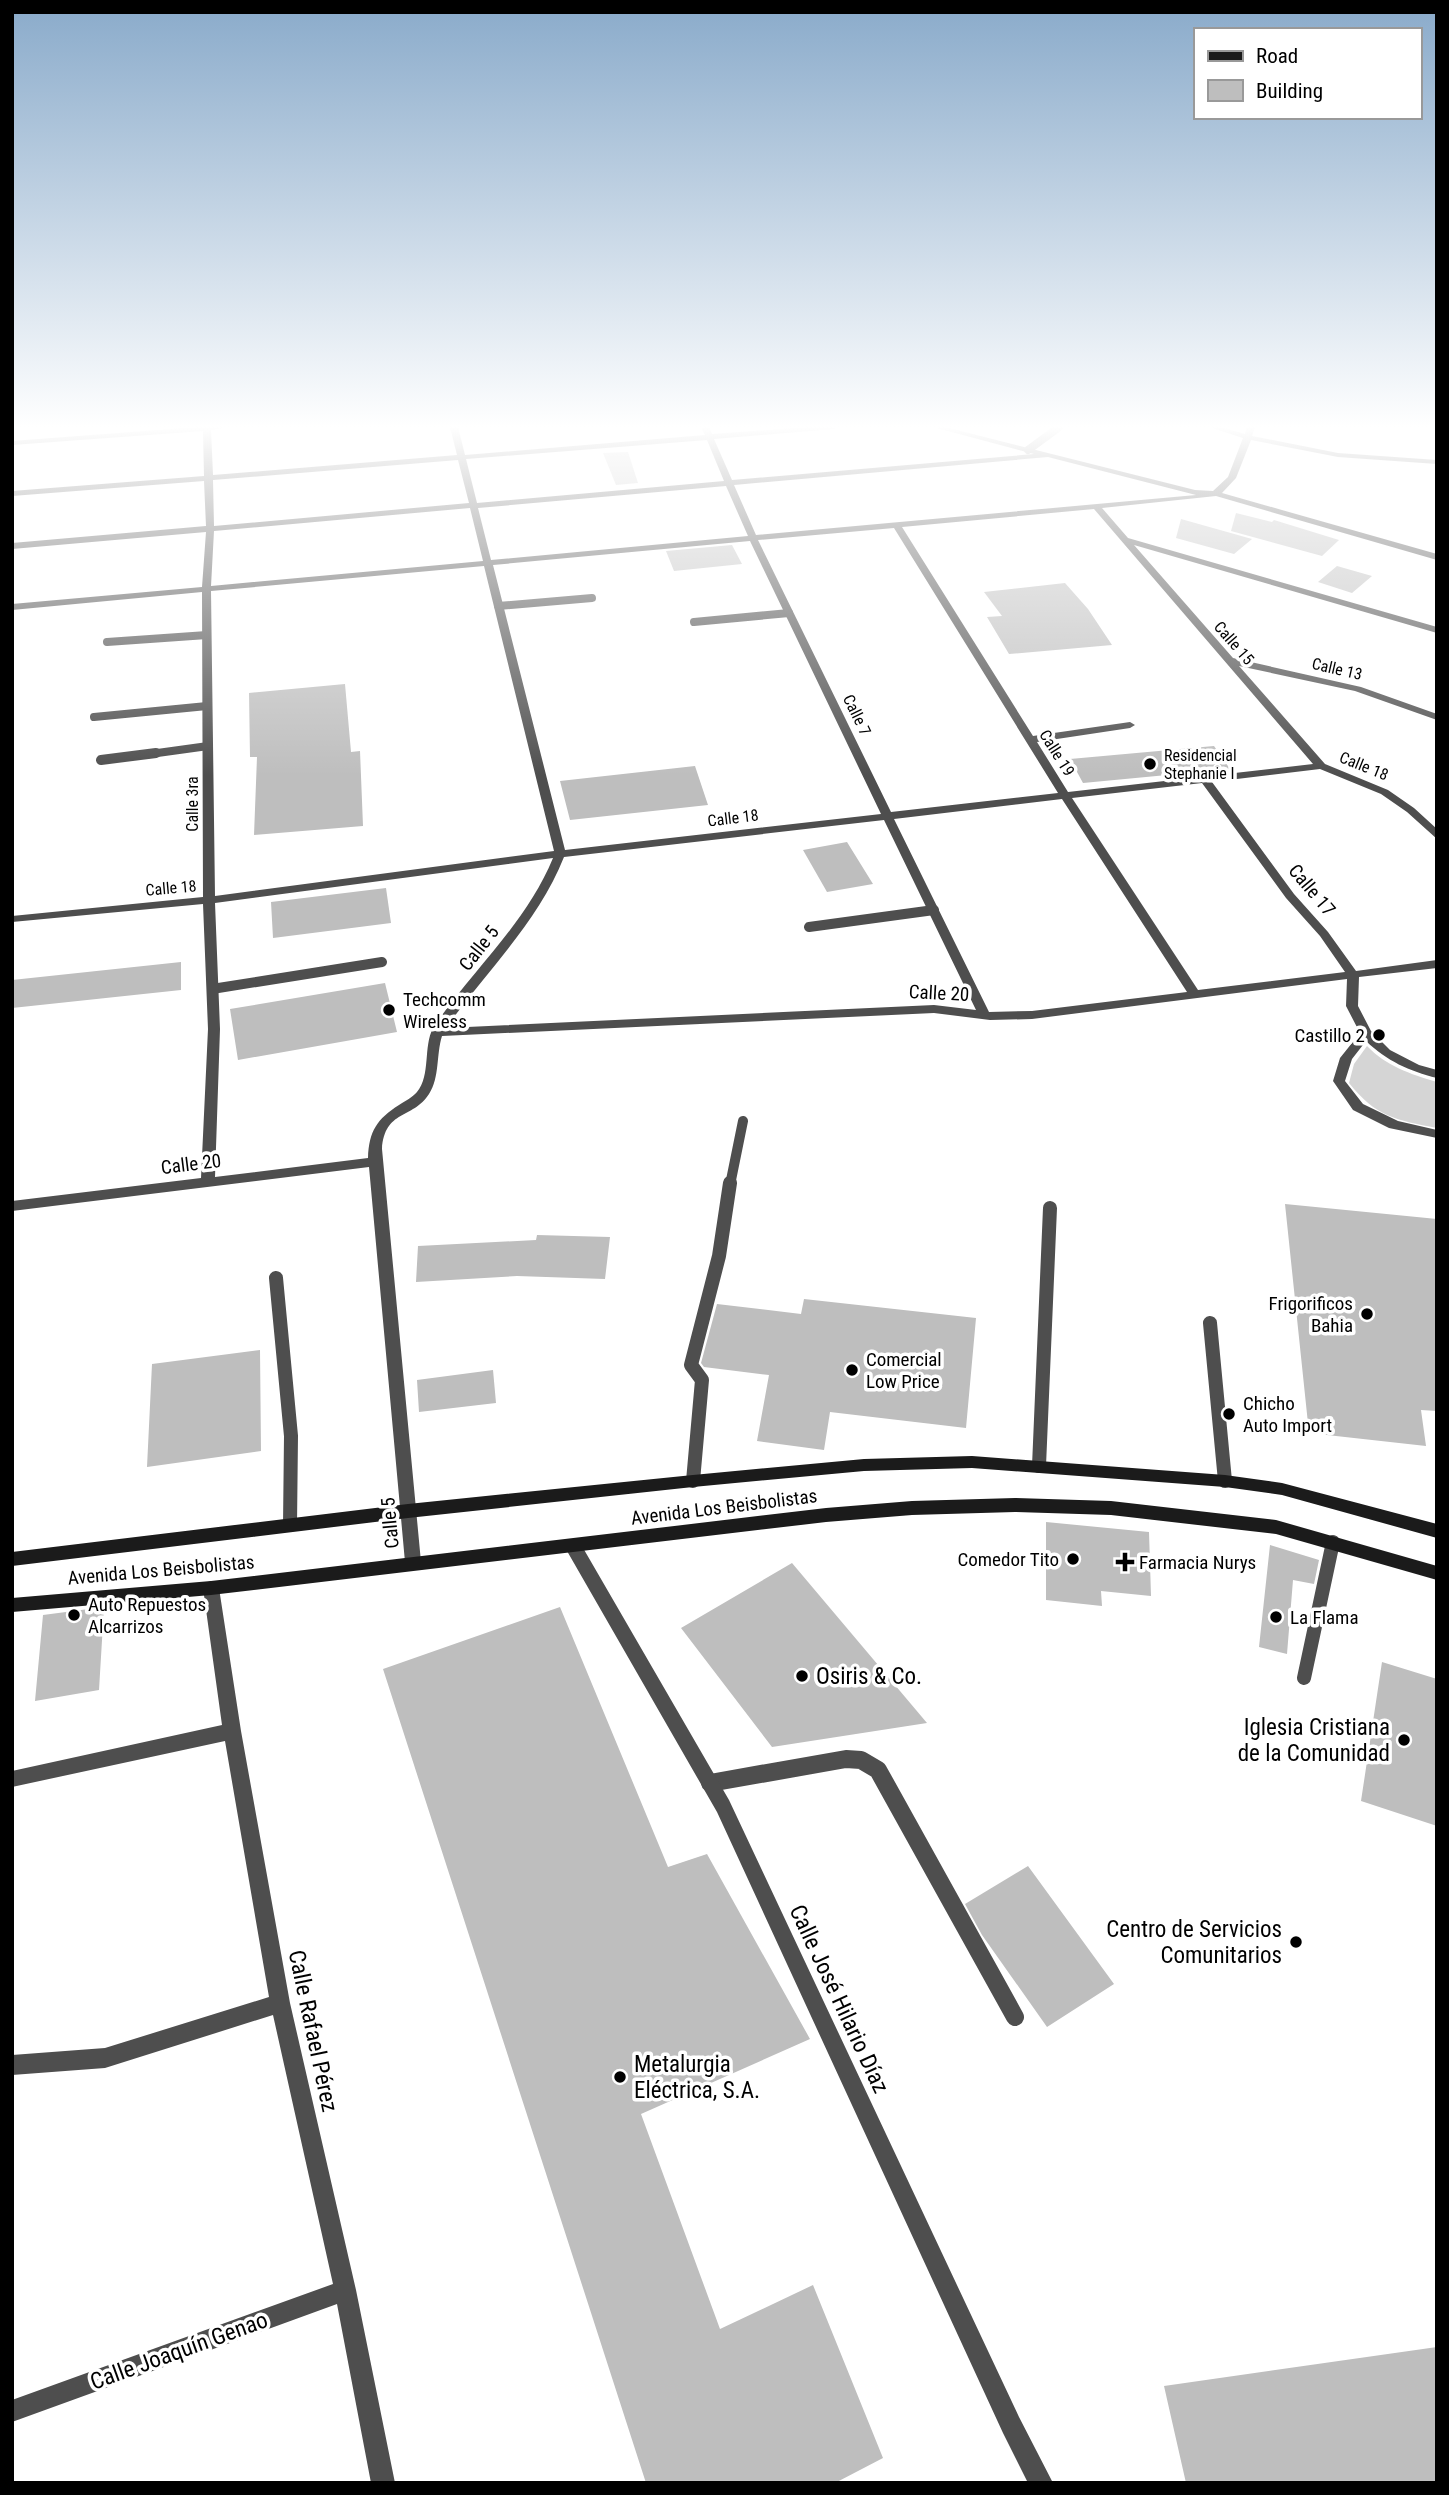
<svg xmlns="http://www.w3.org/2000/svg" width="1449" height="2495" font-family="'Roboto Condensed',sans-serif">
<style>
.green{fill:#d5d5d5}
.building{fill:#bebebe}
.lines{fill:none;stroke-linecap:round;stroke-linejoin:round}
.lane-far3{stroke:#4e4e4e;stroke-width:8}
.lane-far2{stroke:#4e4e4e;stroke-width:10}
.lane-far1{stroke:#4e4e4e;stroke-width:14}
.lane{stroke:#4e4e4e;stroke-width:18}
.street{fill:#4e4e4e;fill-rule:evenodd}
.secondary{fill:#1b1b1b;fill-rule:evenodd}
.poi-dot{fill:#000;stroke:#fff;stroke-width:2.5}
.labels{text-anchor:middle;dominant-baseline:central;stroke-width:7;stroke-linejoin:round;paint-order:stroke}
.far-street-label{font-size:16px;fill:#000;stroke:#fff}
.far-poi-label{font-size:16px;fill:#000;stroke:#fff;text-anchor:start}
.street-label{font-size:19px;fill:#000;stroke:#fff}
.poi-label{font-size:19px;fill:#000;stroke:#fff;text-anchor:start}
.near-poi-label{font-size:23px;fill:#000;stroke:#fff;text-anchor:start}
.near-street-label{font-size:23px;fill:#000;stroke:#fff}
</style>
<rect width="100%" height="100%" fill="#fff"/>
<!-- green -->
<path class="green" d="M1367 1046C1386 1066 1410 1074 1437 1082V1128C1396 1120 1376 1117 1349 1083L1354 1064Z"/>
<!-- building -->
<path class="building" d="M628 452 638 483 616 485 603 453Z
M1236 513 1272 522 1274 520 1339 540 1322 556 1231 531Z
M1181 519 1252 539 1234 554 1176 538Z
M732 545 742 564 674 571 666 551Z
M1337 566 1372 576 1352 593 1318 582Z
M1065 583 1088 609 1112 645 1009 654 987 617 1002 616 984 592Z
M345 684 351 752 360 751 363 826 254 835 257 757H250L249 693Z
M1214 746 1230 769 1083 783 1070 759Z
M695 766 708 805 570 820 560 781Z
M847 842 873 884 827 892 803 850Z
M386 888 391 923 273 938 271 902Z
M181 962V990L12 1008V980Z
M385 983 397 1032 238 1060 230 1009Z
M1285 1204 1437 1219V1411L1421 1410 1426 1446 1309 1433Z
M537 1235 610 1237 605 1279 517 1276 416 1282 418 1246 536 1240Z
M804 1299 976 1318 966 1428 830 1412 824 1450 757 1441 769 1375 704 1367 701 1363 717 1304 801 1314Z
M260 1350 261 1451 147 1467 152 1364Z
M493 1370 496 1403 419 1412 417 1380Z
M1046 1522 1149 1532 1151 1596 1101 1591 1102 1606 1046 1600Z
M1270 1545 1319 1560 1314 1584 1293 1580 1287 1654 1259 1647Z
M792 1563 927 1723 772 1747 681 1628Z
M104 1607 99 1690 35 1701 43 1615Z
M560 1607 668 1867 707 1854 810 2039 641 2114 720 2329 813 2285 883 2458 835 2483H646L383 1669Z
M1382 1662 1437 1679V1826L1361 1801Z
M1028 1866 1114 1984 1047 2027 982 1935 965 1904Z
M1437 2347V2483H1186L1164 2386Z"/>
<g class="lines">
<!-- lane-far3 -->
<path class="lane-far3" d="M1028 450 1058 428
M498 606 592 598
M694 622 789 613
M107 642 207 635
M94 717 207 706
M143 755 208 746"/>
<!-- lane-far2 -->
<path class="lane-far2" d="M101 760 156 753
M809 927 934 910
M212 989 382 962
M730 1185 743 1121"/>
<!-- lane-far1 -->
<path class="lane-far1" d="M276 1278 291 1436 290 1525
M1210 1323 1225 1481
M1039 1466 1050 1208
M693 1481 702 1380 691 1365 719 1256 730 1183
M1304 1678 1333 1542"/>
<!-- lane -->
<path class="lane" d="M710 1783 846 1759 861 1760 878 1770 1015 2017"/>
<!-- street -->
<path class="street" d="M198 427H228L211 430 213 475 457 455 450 427H458L465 455 705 435 701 427H709L712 434 809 427H837L833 429 714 439 732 480 1034 454 933 427H945L1195 490 1213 491 1228 477 1243 438 1209 427H1220L1245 434 1247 427H1255L1252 436 1338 453 1437 460V464L1338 457 1251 440 1236 478 1222 493 1437 554V560L1216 496 1102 508 1128 538 1437 627V633L1134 545 1233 658 1361 687 1437 714V720L1355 691 1239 666 1325 764 1388 790 1414 808 1437 829V839L1407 812 1381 794 1320 769 1212 782 1294 894 1328 932 1356 971 1437 960V968L1359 977 1358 1006 1371 1031 1390 1050 1419 1065 1437 1070V1078C1409 1071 1387 1061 1366 1041L1352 1059 1345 1081 1363 1104 1398 1121 1437 1130V1138L1389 1128 1353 1110 1333 1081 1340 1058 1360 1033 1346 1006 1347 979 1032 1019 990 1020 934 1013 442 1036C436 1055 440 1077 429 1094 412 1120 385 1109 382 1149L421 1562 419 1567 413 1569 407 1567 405 1562 369 1167 12 1211V1201L201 1178 208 1029 203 904 12 922V916L203 897 202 592 12 610V604L202 587 206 532 12 549V543L206 526 204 481 12 496V491L204 476 203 431 12 445V441ZM707 440 724 481 477 503 466 459ZM1048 457 1196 495 756 535 734 485ZM458 460 469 503 214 526 213 480ZM726 486 748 536 491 560 478 508ZM470 508 483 561 211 586 214 531ZM1094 509 1313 764 1068 792 1037 742 1130 728 1135 725 1130 722 1033 736 902 527ZM894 528 1058 793 891 812 758 540ZM750 541 881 814 565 850 493 565ZM484 566 554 851 215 896 211 591ZM1202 783 1286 898 1320 936 1345 972 1198 990 1072 798ZM1062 799 1187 992 1032 1011 989 1012 894 819ZM884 820 976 1010 934 1005 446 1028C486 971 538 923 564 857ZM553 858C526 924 472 970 433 1028 423 1047 431 1075 417 1092 413 1097 405 1101 399 1105 377 1119 369 1131 368 1158L215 1177 220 1029 215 903Z
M573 1539 579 1541 729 1800 1019 2417 1053 2483H1028L1003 2433 717 1812 567 1551 565 1546 567 1541Z
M211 1581 217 1583 219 1588 241 1731 290 2003 356 2290 395 2483H371L337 2304 12 2422V2400L333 2284 273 2015 105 2068 12 2075V2055L105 2048 269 1997 225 1741 12 1787V1771L222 1725 203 1588 205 1583Z"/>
<!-- secondary -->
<path class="secondary" d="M972 1456 1225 1475 1282 1483 1437 1524V1538L1282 1495 1225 1487 972 1468 864 1471 693 1487 408 1518 12 1566V1552L408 1504 693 1475 864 1459Z
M1015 1498 1111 1501 1276 1520 1437 1566V1580L1276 1534 1111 1515 1015 1512 912 1515 826 1522 211 1595 12 1612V1598L211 1581 826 1508 912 1501Z"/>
</g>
<!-- sky -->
<linearGradient id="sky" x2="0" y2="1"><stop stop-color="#89aaca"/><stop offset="0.55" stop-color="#fff"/><stop offset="1" stop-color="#fff" stop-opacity="0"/></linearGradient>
<rect width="1449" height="776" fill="url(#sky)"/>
<!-- markers -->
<g class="poi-dot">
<circle cx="1150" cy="764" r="7"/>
<circle cx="389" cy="1010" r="7"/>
<circle cx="1379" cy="1035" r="7"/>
<circle cx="1367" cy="1314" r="7"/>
<circle cx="852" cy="1370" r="7"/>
<circle cx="1229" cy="1414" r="7"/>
<circle cx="1073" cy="1559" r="7"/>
<path d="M1121.5 1551.5h7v7h7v7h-7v7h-7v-7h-7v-7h7z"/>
<circle cx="74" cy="1615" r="7"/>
<circle cx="1276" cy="1617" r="7"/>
<circle cx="802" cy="1676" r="7"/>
<circle cx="1404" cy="1740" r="7"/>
<circle cx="1296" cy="1942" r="7"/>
<circle cx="620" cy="2077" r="7"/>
</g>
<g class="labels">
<!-- far-street labels -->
<g class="far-street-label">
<text transform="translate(1234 643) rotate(49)">Calle 15</text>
<text transform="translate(1337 669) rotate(13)">Calle 13</text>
<text transform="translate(857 715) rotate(64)">Calle 7</text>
<text transform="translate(1057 753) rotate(58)">Calle 19</text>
<text transform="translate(1364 766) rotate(22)">Calle 18</text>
<text transform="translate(192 804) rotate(-90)">Calle 3ra</text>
<text transform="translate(733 818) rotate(-7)">Calle 18</text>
<text transform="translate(171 888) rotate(-5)">Calle 18</text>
</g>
<!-- far-poi labels -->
<g class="far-poi-label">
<text x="1164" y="755">Residencial<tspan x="1164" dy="18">Stephanie I</tspan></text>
</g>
<!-- street labels -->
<g class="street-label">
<text transform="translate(1312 890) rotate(50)">Calle 17</text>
<text transform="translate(479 948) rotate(-52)">Calle 5</text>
<text transform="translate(939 993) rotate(3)">Calle 20</text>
<text transform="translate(191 1164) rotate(-7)">Calle 20</text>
<text transform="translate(724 1507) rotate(-7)">Avenida Los Beisbolistas</text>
<text transform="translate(390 1523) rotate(-95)">Calle 5</text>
<text transform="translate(161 1570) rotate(-5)">Avenida Los Beisbolistas</text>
</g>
<!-- poi labels -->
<g class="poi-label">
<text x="403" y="999">Techcomm<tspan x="403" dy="22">Wireless</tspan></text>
<text x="1365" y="1035" text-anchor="end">Castillo 2</text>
<text x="1353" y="1303" text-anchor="end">Frigorificos<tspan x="1353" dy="22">Bahia</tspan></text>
<text x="866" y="1359">Comercial<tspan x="866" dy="22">Low Price</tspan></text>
<text x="1243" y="1403">Chicho<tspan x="1243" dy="22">Auto Import</tspan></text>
<text x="1059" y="1559" text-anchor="end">Comedor Tito</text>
<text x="1139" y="1562">Farmacia Nurys</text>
<text x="88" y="1604">Auto Repuestos<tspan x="88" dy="22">Alcarrizos</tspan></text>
<text x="1290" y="1617">La Flama</text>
</g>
<!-- near-poi labels -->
<g class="near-poi-label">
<text x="816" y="1676">Osiris &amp; Co.</text>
<text x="1390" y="1727" text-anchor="end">Iglesia Cristiana<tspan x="1390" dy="26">de la Comunidad</tspan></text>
<text x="1282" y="1929" text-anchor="end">Centro de Servicios<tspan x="1282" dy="26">Comunitarios</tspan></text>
<text x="634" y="2064">Metalurgia<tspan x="634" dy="26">Eléctrica, S.A.</tspan></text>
</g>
<!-- near-street labels -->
<g class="near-street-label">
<text transform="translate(839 1999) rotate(65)">Calle José Hilario Díaz</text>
<text transform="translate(313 2031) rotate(78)">Calle Rafael Pérez</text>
<text transform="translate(179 2351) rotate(-20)">Calle Joaquín Genao</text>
</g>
</g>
<!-- border -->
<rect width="1449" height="2495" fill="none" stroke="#000000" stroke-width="28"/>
<!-- legend -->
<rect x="1194" y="28" width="228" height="91" fill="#ffffff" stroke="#999999" stroke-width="2"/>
<rect x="1208" y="51" width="35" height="10" fill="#1b1b1b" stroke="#999999" stroke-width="2"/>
<text x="1256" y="63" font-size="21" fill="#000000">Road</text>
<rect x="1208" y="80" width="35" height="21" fill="#bebebe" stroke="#999999" stroke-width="2"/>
<text x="1256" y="98" font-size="21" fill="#000000">Building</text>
</svg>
